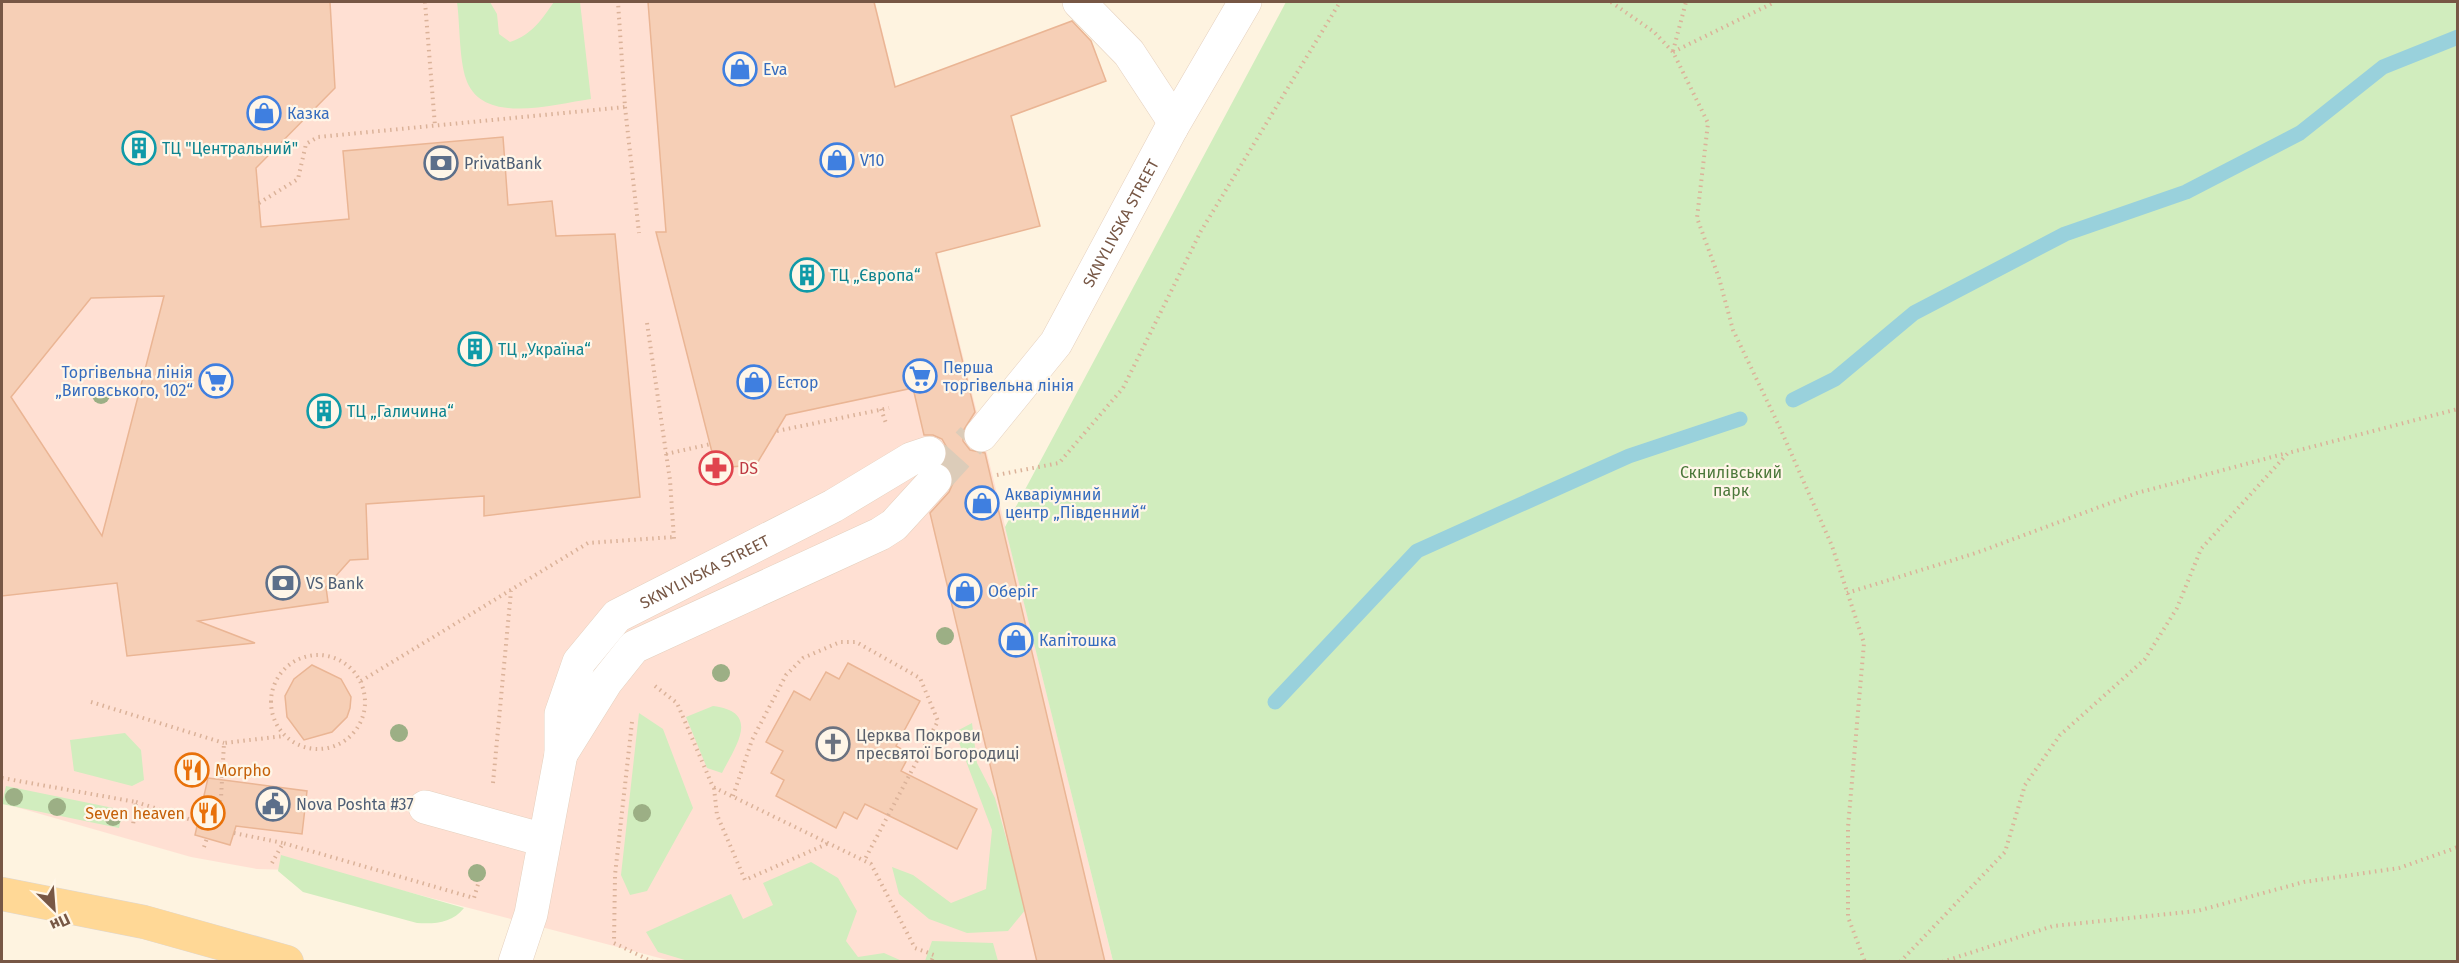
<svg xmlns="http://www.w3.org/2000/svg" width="2459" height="963" font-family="'Fira Sans',sans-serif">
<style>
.commercial{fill:#ffe0d3}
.green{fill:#d1edbe}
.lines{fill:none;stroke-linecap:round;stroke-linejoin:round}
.stream{stroke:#99d1dc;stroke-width:15}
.building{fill:#f6cfb6;stroke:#eab594;stroke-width:1.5;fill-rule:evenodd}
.minor-tunnel{stroke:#dcccb9;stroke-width:33;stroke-dasharray:33 16;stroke-linecap:butt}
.minor-casing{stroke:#e5d0be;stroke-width:34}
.major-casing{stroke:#ded7d2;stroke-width:34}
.path{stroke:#dbb299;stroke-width:4;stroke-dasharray:1.5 4.5;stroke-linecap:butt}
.minor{stroke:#fff;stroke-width:33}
.major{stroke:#ffd896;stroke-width:33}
.tree{fill:#9caf85}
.labels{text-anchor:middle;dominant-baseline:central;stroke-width:4.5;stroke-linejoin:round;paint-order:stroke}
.shop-label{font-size:16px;fill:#366cbe;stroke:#fff6e8;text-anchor:start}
.culture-label{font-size:16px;fill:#0d838f;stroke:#fff6e8;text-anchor:start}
.service-label{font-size:16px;fill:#4e5e75;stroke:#fff6e8;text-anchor:start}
.street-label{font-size:16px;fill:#775745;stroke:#fff6e8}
.health-label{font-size:16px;fill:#be3a42;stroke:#fff6e8;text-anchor:start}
.park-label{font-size:16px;fill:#4c783a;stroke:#fff6e8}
.worship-label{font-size:16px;fill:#5b616d;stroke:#fff6e8;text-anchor:start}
.food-label{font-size:16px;fill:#c56008;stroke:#fff6e8;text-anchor:start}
</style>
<rect width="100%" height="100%" fill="#fef3e0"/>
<!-- commercial -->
<path class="commercial" d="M2 2H875L1113 961H671L328 871 257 869 191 857 2 803Z"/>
<!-- green -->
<path class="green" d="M457 2H490L497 14 499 34 510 42C533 34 541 20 554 2H580L591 99C553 104 482 126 466 79 459 58 460 24 457 2Z
M1286 2H2457V961H1113L1005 527Z
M713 706C762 712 735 747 722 773L707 768 686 717Z
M639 713 663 729 693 808 647 891 630 895 621 875Z
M972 723 977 763 995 798 1026 909 1008 931 967 933 929 919 899 894 892 867 913 875 951 903 986 889 992 830 955 732Z
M125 733 141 750 144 780 132 786 74 771 70 740Z
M6 786 123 810 119 828 2 804Z
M281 855 464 908C452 923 436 924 417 923L303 892 278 871Z
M811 862 838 878 857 911 846 941 858 957 884 953 902 961H688L658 952 646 932 731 894 743 919 773 905 763 883Z
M932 941 993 943 998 961H925Z"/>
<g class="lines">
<!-- stream -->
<path class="stream" d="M1793 400 1835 379 1914 313 2065 234 2186 192 2300 133 2383 67 2458 37
M1275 702 1417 551 1629 456 1740 419"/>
</g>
<!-- building -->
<path class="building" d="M2 2H330L335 88 256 168 261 227 349 219 343 151 503 137 508 205 552 201 556 236 615 234 640 497 484 516V496L366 504 368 559 350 560 326 587 328 602 198 621 255 643 127 656 117 583 2 596ZM164 296 102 536 11 397 91 298Z
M648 2H874L895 87 1072 21 1091 41 1106 81 1011 116 1040 226 936 253 975 412 963 431V441L970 450 985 453 1105 962H1037L930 513 949 492 953 483V475L944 464 947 448 942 439 933 435H924L913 388 786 415 756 465 716 468 656 232H666Z
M848 663 920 701 896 746 910 754 901 771 977 809 957 849 865 804 857 819 844 812 836 828 776 796 784 780 771 773 783 751 766 742 794 691 810 700 826 672 839 679Z
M312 665 341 679 351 697 350 708 347 717 332 732 304 740 287 717 285 696 294 679Z
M208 778 307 791 302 834 236 826 230 845 195 835Z"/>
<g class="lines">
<!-- minor-tunnel -->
<path class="minor-tunnel" d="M935 480 973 438"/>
<defs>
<g id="minor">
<path d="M1079 2 1129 53 1173 120 1172 127"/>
<path id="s1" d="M981 435 1056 343 1172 127 1245 2"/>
<path d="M561 754 606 682 634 647 880 534 894 525 935 480"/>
<path d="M425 807 544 840"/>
<path id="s2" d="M515 962 531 914 561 754V714L579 662 617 616 833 506 911 459 929 453"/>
</g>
<path id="major" d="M2 894 144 922 287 962"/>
</defs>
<!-- minor casing -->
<use href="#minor" class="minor-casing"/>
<!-- major casing -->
<use href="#major" class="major-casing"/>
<!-- path -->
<path class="path" d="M425 2 435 126
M1611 2 1654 32 1673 52 1708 123 1697 218 1719 278 1733 330 1781 430 1832 546 1864 643 1848 827V917L1865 962
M1673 51 1686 2
M1673 52 1775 2
M625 107 639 233
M259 203 298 179 306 144 318 137 625 107 618 2
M647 323 670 480 674 539
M881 409 887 426
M777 431 889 408
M666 454 711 444
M997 475 1059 463 1123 388 1201 231 1340 2
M1847 593 1976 553 2137 493 2287 453
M271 702a47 47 0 1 1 94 0a47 47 0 1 1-94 0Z
M361 681 588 543 674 537
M655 686 677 703 713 787 871 864 915 948 934 955 931 962
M91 702 224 743
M632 722 615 875 614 943 653 962
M2 778 136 802 133 825
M493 783 511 591
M714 788 717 815 745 880 829 843
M733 796 752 740 786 675 803 658 840 642H856L920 678 938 721 864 861
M136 802 198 822
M218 807 221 798 224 743 284 736
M234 833 283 843
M204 847 207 838
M272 863 283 843 474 898 483 867
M1900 962 2005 852 2025 785 2060 735 2145 659 2177 608 2201 549 2288 453 2458 409
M1942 962 2053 926 2197 911 2304 882 2399 868 2458 847"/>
<!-- minor -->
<use href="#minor" class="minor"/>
<!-- major -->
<use href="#major" class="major"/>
</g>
<!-- trees -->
<g class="tree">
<circle cx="101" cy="395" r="9"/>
<circle cx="945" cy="636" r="9"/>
<circle cx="721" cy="673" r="9"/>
<circle cx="399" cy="733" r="9"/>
<circle cx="14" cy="797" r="9"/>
<circle cx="57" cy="807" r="9"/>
<circle cx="642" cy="813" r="9"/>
<circle cx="113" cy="817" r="9"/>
<circle cx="477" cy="873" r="9"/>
</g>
<!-- icons -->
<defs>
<symbol id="shop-ring" viewBox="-11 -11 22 22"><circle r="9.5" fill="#fff6e8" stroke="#3f7fe0" stroke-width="1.5"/><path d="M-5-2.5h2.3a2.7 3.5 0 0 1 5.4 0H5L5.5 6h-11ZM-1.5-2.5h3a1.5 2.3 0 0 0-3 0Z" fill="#3f7fe0"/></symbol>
<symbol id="building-ring" viewBox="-11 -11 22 22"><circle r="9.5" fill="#fff6e8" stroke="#0f9aa8" stroke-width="1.5"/><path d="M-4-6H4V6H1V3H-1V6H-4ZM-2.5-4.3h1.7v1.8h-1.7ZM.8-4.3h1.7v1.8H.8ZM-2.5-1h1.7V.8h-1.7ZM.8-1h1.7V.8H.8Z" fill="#0f9aa8"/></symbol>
<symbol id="bank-ring" viewBox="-11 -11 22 22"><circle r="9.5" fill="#fff6e8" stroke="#5c6f8a" stroke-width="1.5"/><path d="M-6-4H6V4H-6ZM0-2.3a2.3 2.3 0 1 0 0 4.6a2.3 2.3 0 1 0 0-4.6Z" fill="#5c6f8a"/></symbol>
<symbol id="supermarket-ring" viewBox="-11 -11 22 22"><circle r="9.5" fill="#fff6e8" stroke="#3f7fe0" stroke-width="1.5"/><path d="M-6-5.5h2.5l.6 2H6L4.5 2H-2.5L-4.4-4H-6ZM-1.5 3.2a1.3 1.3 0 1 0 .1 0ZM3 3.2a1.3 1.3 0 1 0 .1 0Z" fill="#3f7fe0"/></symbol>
<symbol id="pharmacy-ring" viewBox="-11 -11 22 22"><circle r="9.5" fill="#fff6e8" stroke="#e0444e" stroke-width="1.5"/><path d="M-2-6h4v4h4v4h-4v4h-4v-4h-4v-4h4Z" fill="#e0444e"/></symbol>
<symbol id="church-ring" viewBox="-11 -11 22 22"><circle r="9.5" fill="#fff6e8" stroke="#6b7280" stroke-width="1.5"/><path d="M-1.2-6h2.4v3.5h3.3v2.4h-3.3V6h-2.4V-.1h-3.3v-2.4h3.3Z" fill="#6b7280"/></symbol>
<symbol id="restaurant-ring" viewBox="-11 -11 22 22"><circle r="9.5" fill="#fff6e8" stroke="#e8710a" stroke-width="1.5"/><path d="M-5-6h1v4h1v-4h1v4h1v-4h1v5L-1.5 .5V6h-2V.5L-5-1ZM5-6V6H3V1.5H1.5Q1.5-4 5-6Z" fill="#e8710a"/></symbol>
<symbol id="civic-ring" viewBox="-11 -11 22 22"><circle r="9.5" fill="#fff6e8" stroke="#5c6f8a" stroke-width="1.5"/><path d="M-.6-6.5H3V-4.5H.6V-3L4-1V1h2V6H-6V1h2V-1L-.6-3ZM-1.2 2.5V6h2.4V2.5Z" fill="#5c6f8a"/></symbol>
</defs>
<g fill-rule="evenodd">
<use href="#shop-ring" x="721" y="50" width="38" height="38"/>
<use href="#shop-ring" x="245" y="94" width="38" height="38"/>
<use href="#building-ring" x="120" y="129" width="38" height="38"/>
<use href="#shop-ring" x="818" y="141" width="38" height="38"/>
<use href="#bank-ring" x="422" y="144" width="38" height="38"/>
<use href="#building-ring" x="788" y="256" width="38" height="38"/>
<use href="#building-ring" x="456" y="330" width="38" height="38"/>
<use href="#supermarket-ring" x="901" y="357" width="38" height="38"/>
<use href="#supermarket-ring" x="197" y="362" width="38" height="38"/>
<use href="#shop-ring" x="735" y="363" width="38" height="38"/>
<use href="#building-ring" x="305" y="392" width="38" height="38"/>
<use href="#pharmacy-ring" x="697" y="449" width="38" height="38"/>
<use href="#shop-ring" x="963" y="484" width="38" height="38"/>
<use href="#bank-ring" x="264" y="564" width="38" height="38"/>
<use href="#shop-ring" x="946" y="572" width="38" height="38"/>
<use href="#shop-ring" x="997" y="621" width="38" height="38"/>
<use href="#church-ring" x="814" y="725" width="38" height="38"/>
<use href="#restaurant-ring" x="173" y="751" width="38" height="38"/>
<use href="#civic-ring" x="254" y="785" width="38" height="38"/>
<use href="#restaurant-ring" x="189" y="794" width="38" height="38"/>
</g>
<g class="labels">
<!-- shop labels -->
<g class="shop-label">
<text x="763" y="69">Eva</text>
<text x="287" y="113">Казка</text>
<text x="860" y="160">V10</text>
<text x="943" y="367">Перша<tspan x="943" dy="18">торгівельна лінія</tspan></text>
<text x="193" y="372" text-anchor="end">Торгівельна лінія<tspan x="193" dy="18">„Виговського, 102“</tspan></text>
<text x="777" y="382">Естор</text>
<text x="1005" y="494">Акваріумний<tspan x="1005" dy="18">центр „Південний“</tspan></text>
<text x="988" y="591">Оберіг</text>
<text x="1039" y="640">Капітошка</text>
</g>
<!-- culture labels -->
<g class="culture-label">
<text x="162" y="148">ТЦ "Центральний"</text>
<text x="830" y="275">ТЦ „Європа“</text>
<text x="498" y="349">ТЦ „Україна“</text>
<text x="347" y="411">ТЦ „Галичина“</text>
</g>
<!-- service labels -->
<g class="service-label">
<text x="464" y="163">PrivatBank</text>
<text x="306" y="583">VS Bank</text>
<text x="296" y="804">Nova Poshta #37</text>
</g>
<!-- street labels -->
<g class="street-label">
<text stroke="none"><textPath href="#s1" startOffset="255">SKNYLIVSKA STREET</textPath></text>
<text stroke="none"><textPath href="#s2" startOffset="466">SKNYLIVSKA STREET</textPath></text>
</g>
<!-- health labels -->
<g class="health-label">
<text x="739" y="468">DS</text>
</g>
<!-- park labels -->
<g class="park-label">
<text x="1731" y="472">Скнилівський<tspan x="1731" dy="18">парк</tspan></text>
</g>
<!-- worship labels -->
<g class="worship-label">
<text x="856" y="735">Церква Покрови<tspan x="856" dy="18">пресвятої Богородиці</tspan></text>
</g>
<!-- food labels -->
<g class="food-label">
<text x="215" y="770">Morpho</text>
<text x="185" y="813" text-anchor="end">Seven heaven</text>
</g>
</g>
<!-- border -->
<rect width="2459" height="963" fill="none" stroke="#775745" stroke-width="6"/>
<!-- north arrow -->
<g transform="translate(54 909) rotate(155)" stroke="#fff6e8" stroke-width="4.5" paint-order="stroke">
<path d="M0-4.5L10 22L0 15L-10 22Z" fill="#775745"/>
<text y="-9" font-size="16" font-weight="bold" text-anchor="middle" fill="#775745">Пн</text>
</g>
</svg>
